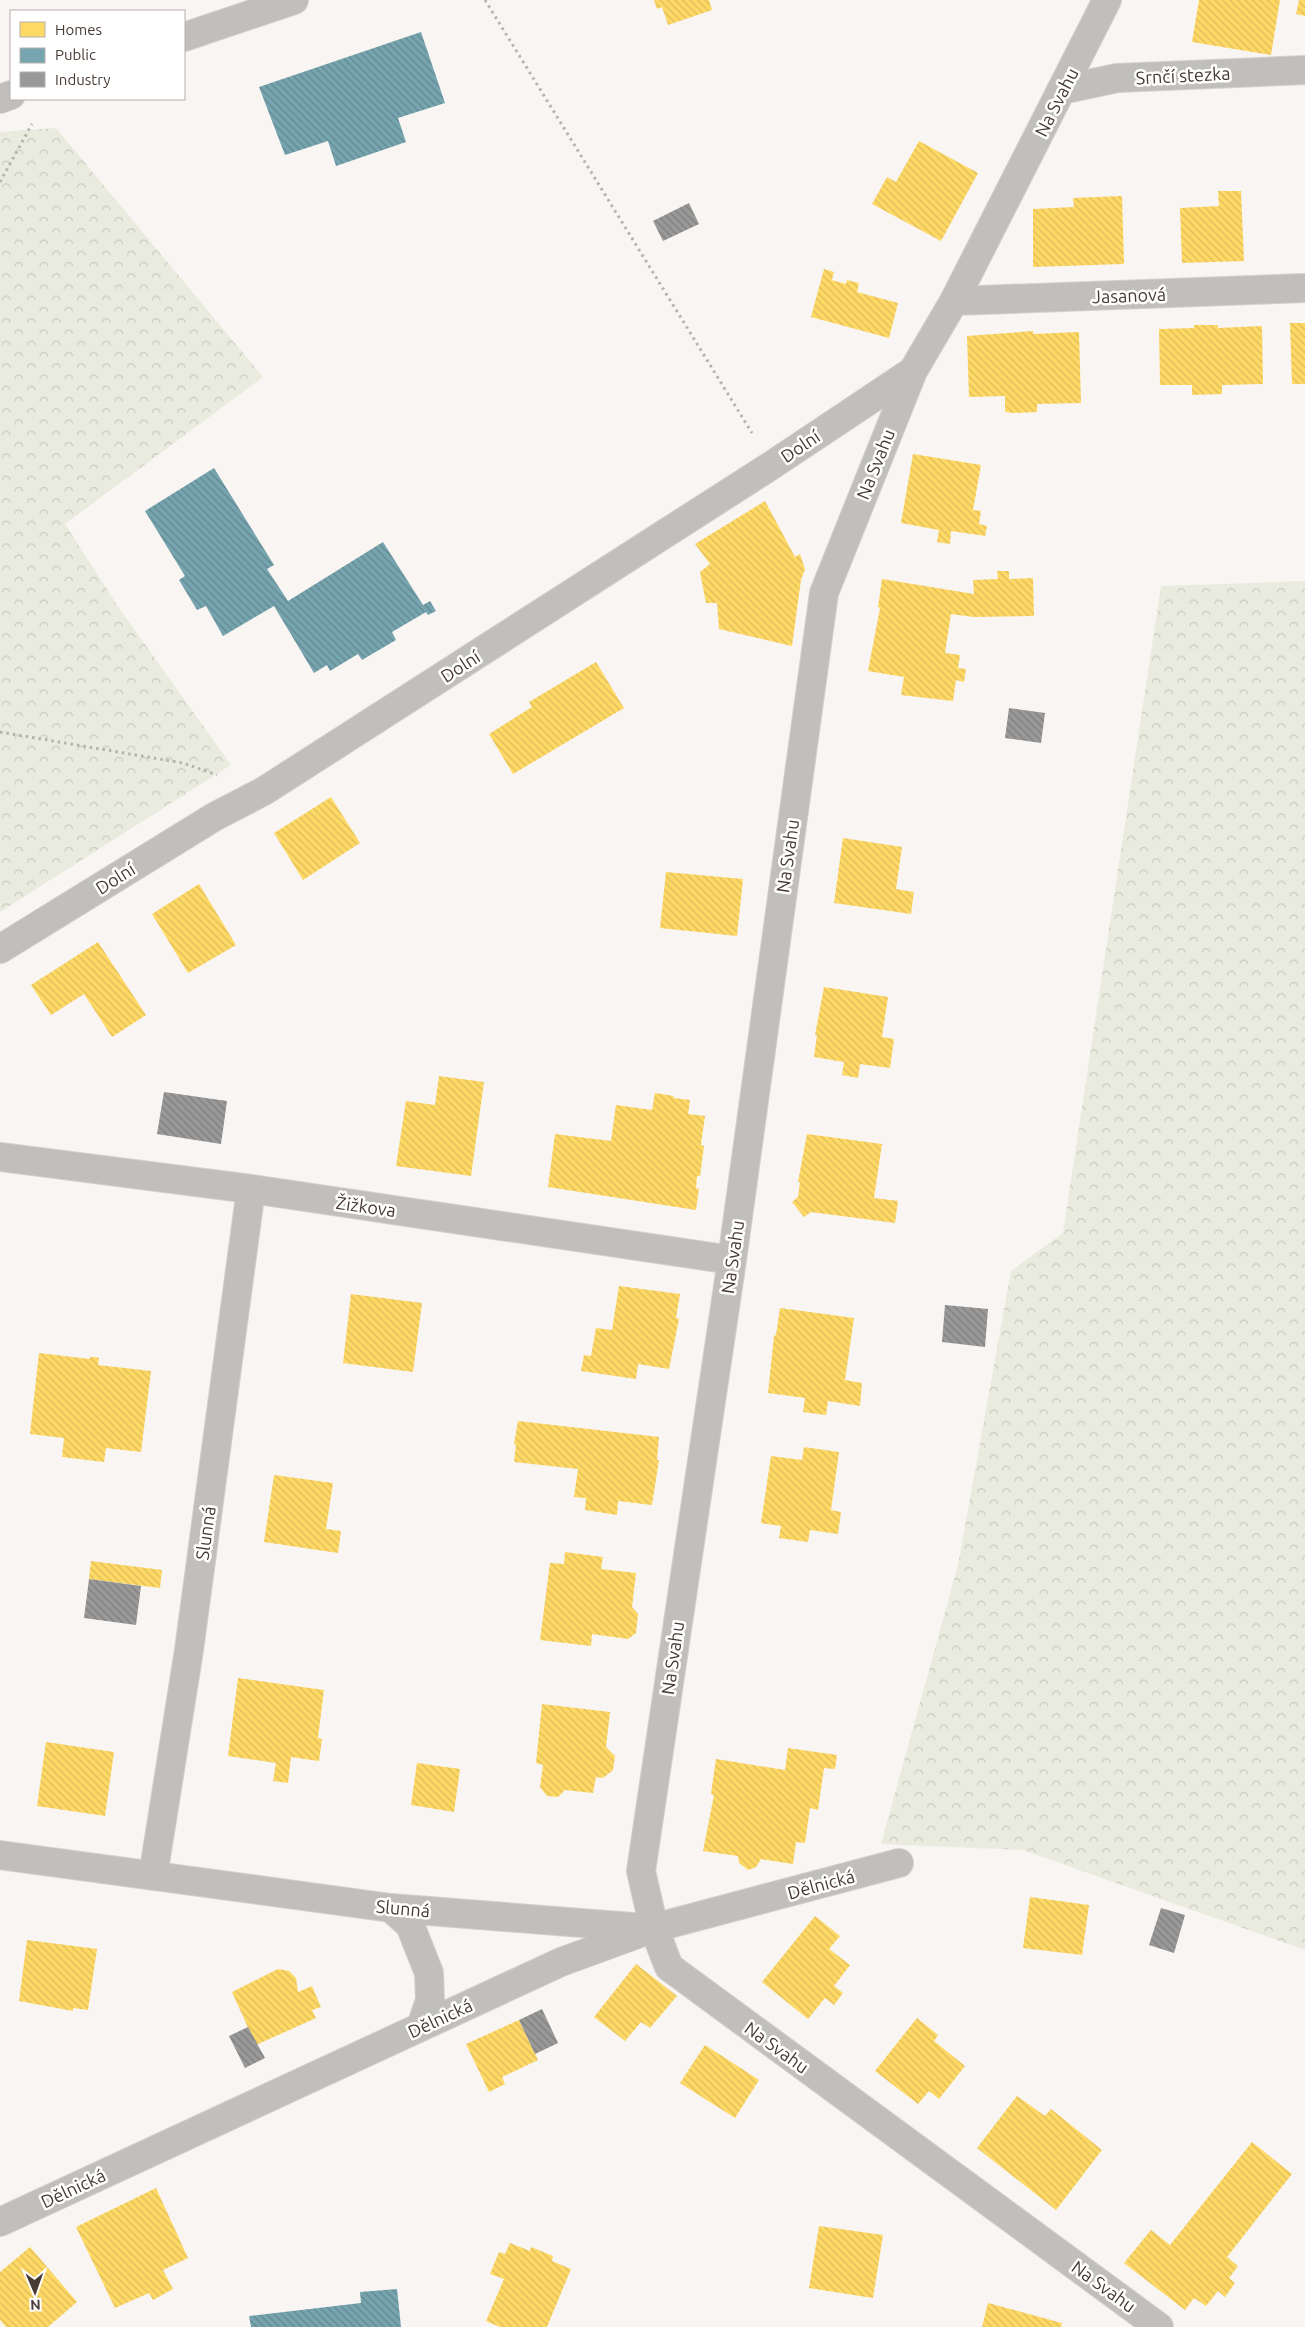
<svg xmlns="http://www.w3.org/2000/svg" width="1305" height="2327" font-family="Ubuntu,sans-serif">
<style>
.forest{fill:url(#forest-crowns)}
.homes{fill:url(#homes-back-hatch)}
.public{fill:url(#public-back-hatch)}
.industry{fill:url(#industry-back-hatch)}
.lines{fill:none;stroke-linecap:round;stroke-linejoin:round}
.minor-casing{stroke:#d5cfcd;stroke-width:30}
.path{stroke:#b5b2af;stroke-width:3;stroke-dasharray:2.5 4;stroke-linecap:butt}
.minor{stroke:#c1bfbb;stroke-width:28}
.labels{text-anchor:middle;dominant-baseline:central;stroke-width:5;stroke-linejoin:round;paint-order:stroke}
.street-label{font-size:18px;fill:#473933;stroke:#fff}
</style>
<defs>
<pattern id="forest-crowns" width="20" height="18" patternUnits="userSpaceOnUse" patternTransform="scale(1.25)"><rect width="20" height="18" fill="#eaebdf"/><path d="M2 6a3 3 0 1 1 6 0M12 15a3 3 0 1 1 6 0" fill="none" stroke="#cacac0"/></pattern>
<pattern id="homes-back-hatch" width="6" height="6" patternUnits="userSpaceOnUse" patternTransform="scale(1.25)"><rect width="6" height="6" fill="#ffd966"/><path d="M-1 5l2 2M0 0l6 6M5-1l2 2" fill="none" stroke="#dcbb59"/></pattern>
<pattern id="public-back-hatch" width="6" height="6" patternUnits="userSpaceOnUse" patternTransform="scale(1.25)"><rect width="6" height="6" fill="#76a5af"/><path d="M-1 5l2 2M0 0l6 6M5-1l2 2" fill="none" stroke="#63878f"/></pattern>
<pattern id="industry-back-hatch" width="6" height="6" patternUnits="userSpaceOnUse" patternTransform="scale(1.25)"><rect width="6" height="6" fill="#999"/><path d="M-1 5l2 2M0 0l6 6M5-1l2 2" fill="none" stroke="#7f7e7d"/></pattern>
</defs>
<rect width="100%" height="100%" fill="#f9f5f3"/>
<!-- forest -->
<path class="forest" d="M56 128 263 377 65 524 117 605 231 765 0 912V132Z
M1305 581V1950L1023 1850 881 1844 958 1565 1011 1271 1063 1233 1161 586Z"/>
<!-- homes -->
<path class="homes" d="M654 0H709L712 10 668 25 662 7 657 9Z
M1199 0H1280L1271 55 1192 42Z
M1299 0H1305V16L1296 14Z
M919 141 978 173 941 241 872 204 887 177 896 182Z
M1218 191H1241L1244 261 1182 263 1180 208 1219 206Z
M1122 196 1124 264 1033 267V209L1074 207 1073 198Z
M824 269 834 272 832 280 846 284 847 280 859 283 857 292 898 303 889 338 811 317Z
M1290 323H1305V384H1292Z
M1194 325H1218V328L1262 326 1263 384 1222 385V394L1192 395V385H1160L1159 329 1194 328Z
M1033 331V334L1079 332 1081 403 1037 404V412L1013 413 1005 412V396L969 397 967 336Z
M913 454 981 465 973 510 981 511 979 524 987 526 985 536 951 531 950 544 937 542 939 530 901 523Z
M765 501 795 557 800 554 805 569 801 580 792 646 719 629 717 603H706L700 572 710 564 695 544Z
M997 571H1009V579L1033 578 1034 616 974 617 951 614 945 653 960 655 958 668 966 669 964 682 956 680 953 701 901 695 904 677 868 671 880 608 878 607 882 579 974 594 973 580 998 579Z
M596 662 624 708 513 774 489 734 532 707 529 702Z
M331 797 360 843 303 880 274 833Z
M843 838 902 847 896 889 914 892 911 914 834 903Z
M666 872 743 879 737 936 660 928Z
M199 884 236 945 188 973 152 914Z
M98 942 146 1015 112 1037 84 994 51 1015 31 985Z
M824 987 888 997 882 1037 894 1039 890 1068 860 1064 858 1078 842 1075 844 1062 814 1057 817 1035H815Z
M439 1076 484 1082 471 1176 396 1166 406 1101 435 1105Z
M655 1093 674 1096 673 1098 690 1100 688 1114 705 1116 701 1145 704 1146 700 1176H697L696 1189 699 1188 696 1210 548 1187 555 1134 611 1141 616 1105 652 1110Z
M807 1134 882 1144 874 1198 898 1201 895 1223 811 1212 804 1217 792 1202 798 1197 800 1182H798Z
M619 1286 680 1294 676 1318 679 1319 669 1369 638 1364 636 1379 581 1371 584 1355 591 1356 596 1328 612 1330Z
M351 1294 422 1303 413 1372 343 1363Z
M780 1308 854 1318 845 1380 862 1383 860 1406 828 1401 826 1415 803 1412 805 1398 768 1393 774 1336 776 1335Z
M39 1353 90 1359V1357H94L99 1358 98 1365 151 1371 141 1452 106 1448 104 1462 62 1457 64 1438 30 1434Z
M518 1421 659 1437 657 1460H659L652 1505 618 1501 617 1515 585 1510 586 1498 574 1497 578 1469 514 1462 516 1445 514 1444Z
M804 1447 839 1452 831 1510 841 1512 838 1534 810 1530 808 1542 779 1538 781 1526 761 1523 771 1456 802 1460Z
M274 1475 333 1483 326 1529 341 1531 338 1553 264 1542Z
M565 1552 603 1557 601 1569 636 1573 632 1607 638 1614 636 1633 628 1639 592 1634 591 1646 540 1640 550 1563 564 1564Z
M91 1561 162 1570 160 1588 89 1579Z
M238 1678 324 1690 318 1738 322 1739 319 1761 291 1757 288 1783 273 1781 276 1763 228 1756Z
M542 1704 610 1712 606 1747 615 1756 613 1770 603 1778 596 1777 593 1793 565 1790 558 1797 547 1796 540 1787 543 1765 536 1763Z
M46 1742 114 1752 105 1816 37 1806Z
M788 1748 837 1755 835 1769 824 1768 818 1810 810 1808 805 1843 796 1842 793 1864 761 1859 756 1867 748 1870 739 1863 738 1856 703 1851 714 1795 711 1794 716 1759 785 1770Z
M417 1763 460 1769 454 1812 411 1805Z
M1030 1897 1089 1905 1082 1955 1023 1948Z
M815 1916 840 1936 829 1949 850 1965 834 1986 843 1993 834 2005 825 1998 808 2019 762 1982Z
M27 1940 97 1949 88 2010 73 2008V2011L19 2001Z
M636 1964 677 1996 650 2028 641 2022 625 2041 594 2017Z
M278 1969 289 1971 296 1978 298 1992 312 1986 321 2007 312 2010 316 2018 256 2045 232 1992Z
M917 2018 938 2035 934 2041 965 2066 939 2099 929 2091 918 2104 875 2071Z
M519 2020 538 2060 502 2077 505 2084 489 2092 466 2044Z
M705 2045 759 2080 735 2118 680 2083Z
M1017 2096 1045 2116 1051 2109 1102 2150 1056 2210 977 2148Z
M1252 2142 1292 2174 1227 2257 1238 2266 1229 2278 1235 2283 1225 2297 1218 2291 1206 2306 1194 2298 1185 2310 1124 2263 1151 2230 1170 2245Z
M156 2188 188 2258 163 2270 173 2289 153 2300 149 2293 115 2308 76 2227Z
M819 2226 883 2235 873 2298 809 2288Z
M510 2243 530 2251 531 2247 553 2256 552 2261 571 2269 547 2327H500L486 2321 504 2279 490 2274 499 2252 505 2254Z
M30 2247 77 2302 48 2327H6L0 2320V2272Z
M988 2303 1062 2323 1061 2327H982Z"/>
<!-- public -->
<path class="public" d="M421 32 445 103 398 118 406 142 336 166 328 141 285 155 259 87Z
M214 468 274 565 267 569 288 601 383 542 423 605 430 601 436 611 428 615 426 612 392 632 396 640 362 660 358 654 330 671 327 665 314 673 274 606 223 636 206 606 197 610 179 580 185 576 145 511Z
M397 2289 401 2327H251L249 2316 361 2303 360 2292Z"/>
<!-- industry -->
<path class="industry" d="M689 203 699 224 663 241 653 221Z
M1009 708 1045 713 1041 743 1005 738Z
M164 1092 227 1101 221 1144 157 1134Z
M945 1305 988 1309 985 1347 942 1342Z
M89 1579 141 1586 136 1625 84 1618Z
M1161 1908 1185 1915 1174 1953 1149 1945Z
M542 2009 558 2043 535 2054 519 2020Z
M248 2027 265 2058 245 2068 229 2036Z"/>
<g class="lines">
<defs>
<path id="minor" d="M1107 0 954 301 913 371 824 593 732 1260 641 1871 654 1928 669 1967 1159 2327
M184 37 294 0
M1061 90 1117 78 1305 70
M0 99 11 95
M954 301 1305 288
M0 949 214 817 264 791 772 465 913 371
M0 1157 251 1189 732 1260
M0 1855 391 1908 645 1928
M153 1876 189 1650 251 1189
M391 1908 410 1925 429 1973 430 2000 421 2027
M0 2222 561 1962 654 1928 899 1863"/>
</defs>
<!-- minor casing -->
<use href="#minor" class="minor-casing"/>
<!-- path -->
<path class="path" d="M485 0 752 433
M0 182 32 124
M0 732 183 763 217 775"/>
<!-- minor -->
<use href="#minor" class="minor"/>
</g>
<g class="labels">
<!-- street labels -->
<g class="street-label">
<text transform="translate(1183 75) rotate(-3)">Srnčí stezka</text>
<text transform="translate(1056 102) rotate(-63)">Na Svahu</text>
<text transform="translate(1129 295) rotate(-2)">Jasanová</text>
<text transform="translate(800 446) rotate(-34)">Dolní</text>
<text transform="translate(875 464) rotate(-68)">Na Svahu</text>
<text transform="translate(460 666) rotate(-33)">Dolní</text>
<text transform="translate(787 856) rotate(-82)">Na Svahu</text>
<text transform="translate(115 878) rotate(-32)">Dolní</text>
<text transform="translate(366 1206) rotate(8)">Žižkova</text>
<text transform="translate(732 1257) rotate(-82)">Na Svahu</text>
<text transform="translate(205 1533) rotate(-82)">Slunná</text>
<text transform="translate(672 1658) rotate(-82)">Na Svahu</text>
<text transform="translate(821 1884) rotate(-15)">Dělnická</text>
<text transform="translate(403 1908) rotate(5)">Slunná</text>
<text transform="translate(440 2018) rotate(-25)">Dělnická</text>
<text transform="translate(777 2047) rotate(36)">Na Svahu</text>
<text transform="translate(73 2188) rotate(-25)">Dělnická</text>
<text transform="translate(1104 2286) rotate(36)">Na Svahu</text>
</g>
</g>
<!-- legend -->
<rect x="10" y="10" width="175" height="90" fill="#ffffff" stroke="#b5b0ad"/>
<rect x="20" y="22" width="25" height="15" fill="#ffd966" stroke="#b5b0ad"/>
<text x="55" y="35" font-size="15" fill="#473933">Homes</text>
<rect x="20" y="48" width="25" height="15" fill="#76a5af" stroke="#b5b0ad"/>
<text x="55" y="60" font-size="15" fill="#473933">Public</text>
<rect x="20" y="72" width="25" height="15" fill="#999999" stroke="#b5b0ad"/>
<text x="55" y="85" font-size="15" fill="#473933">Industry</text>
<!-- north arrow -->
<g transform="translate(35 2292) rotate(178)" stroke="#ffffff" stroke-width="4" paint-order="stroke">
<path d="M0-4L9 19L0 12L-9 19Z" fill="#473933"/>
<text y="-8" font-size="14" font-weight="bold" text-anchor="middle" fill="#473933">N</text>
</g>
</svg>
